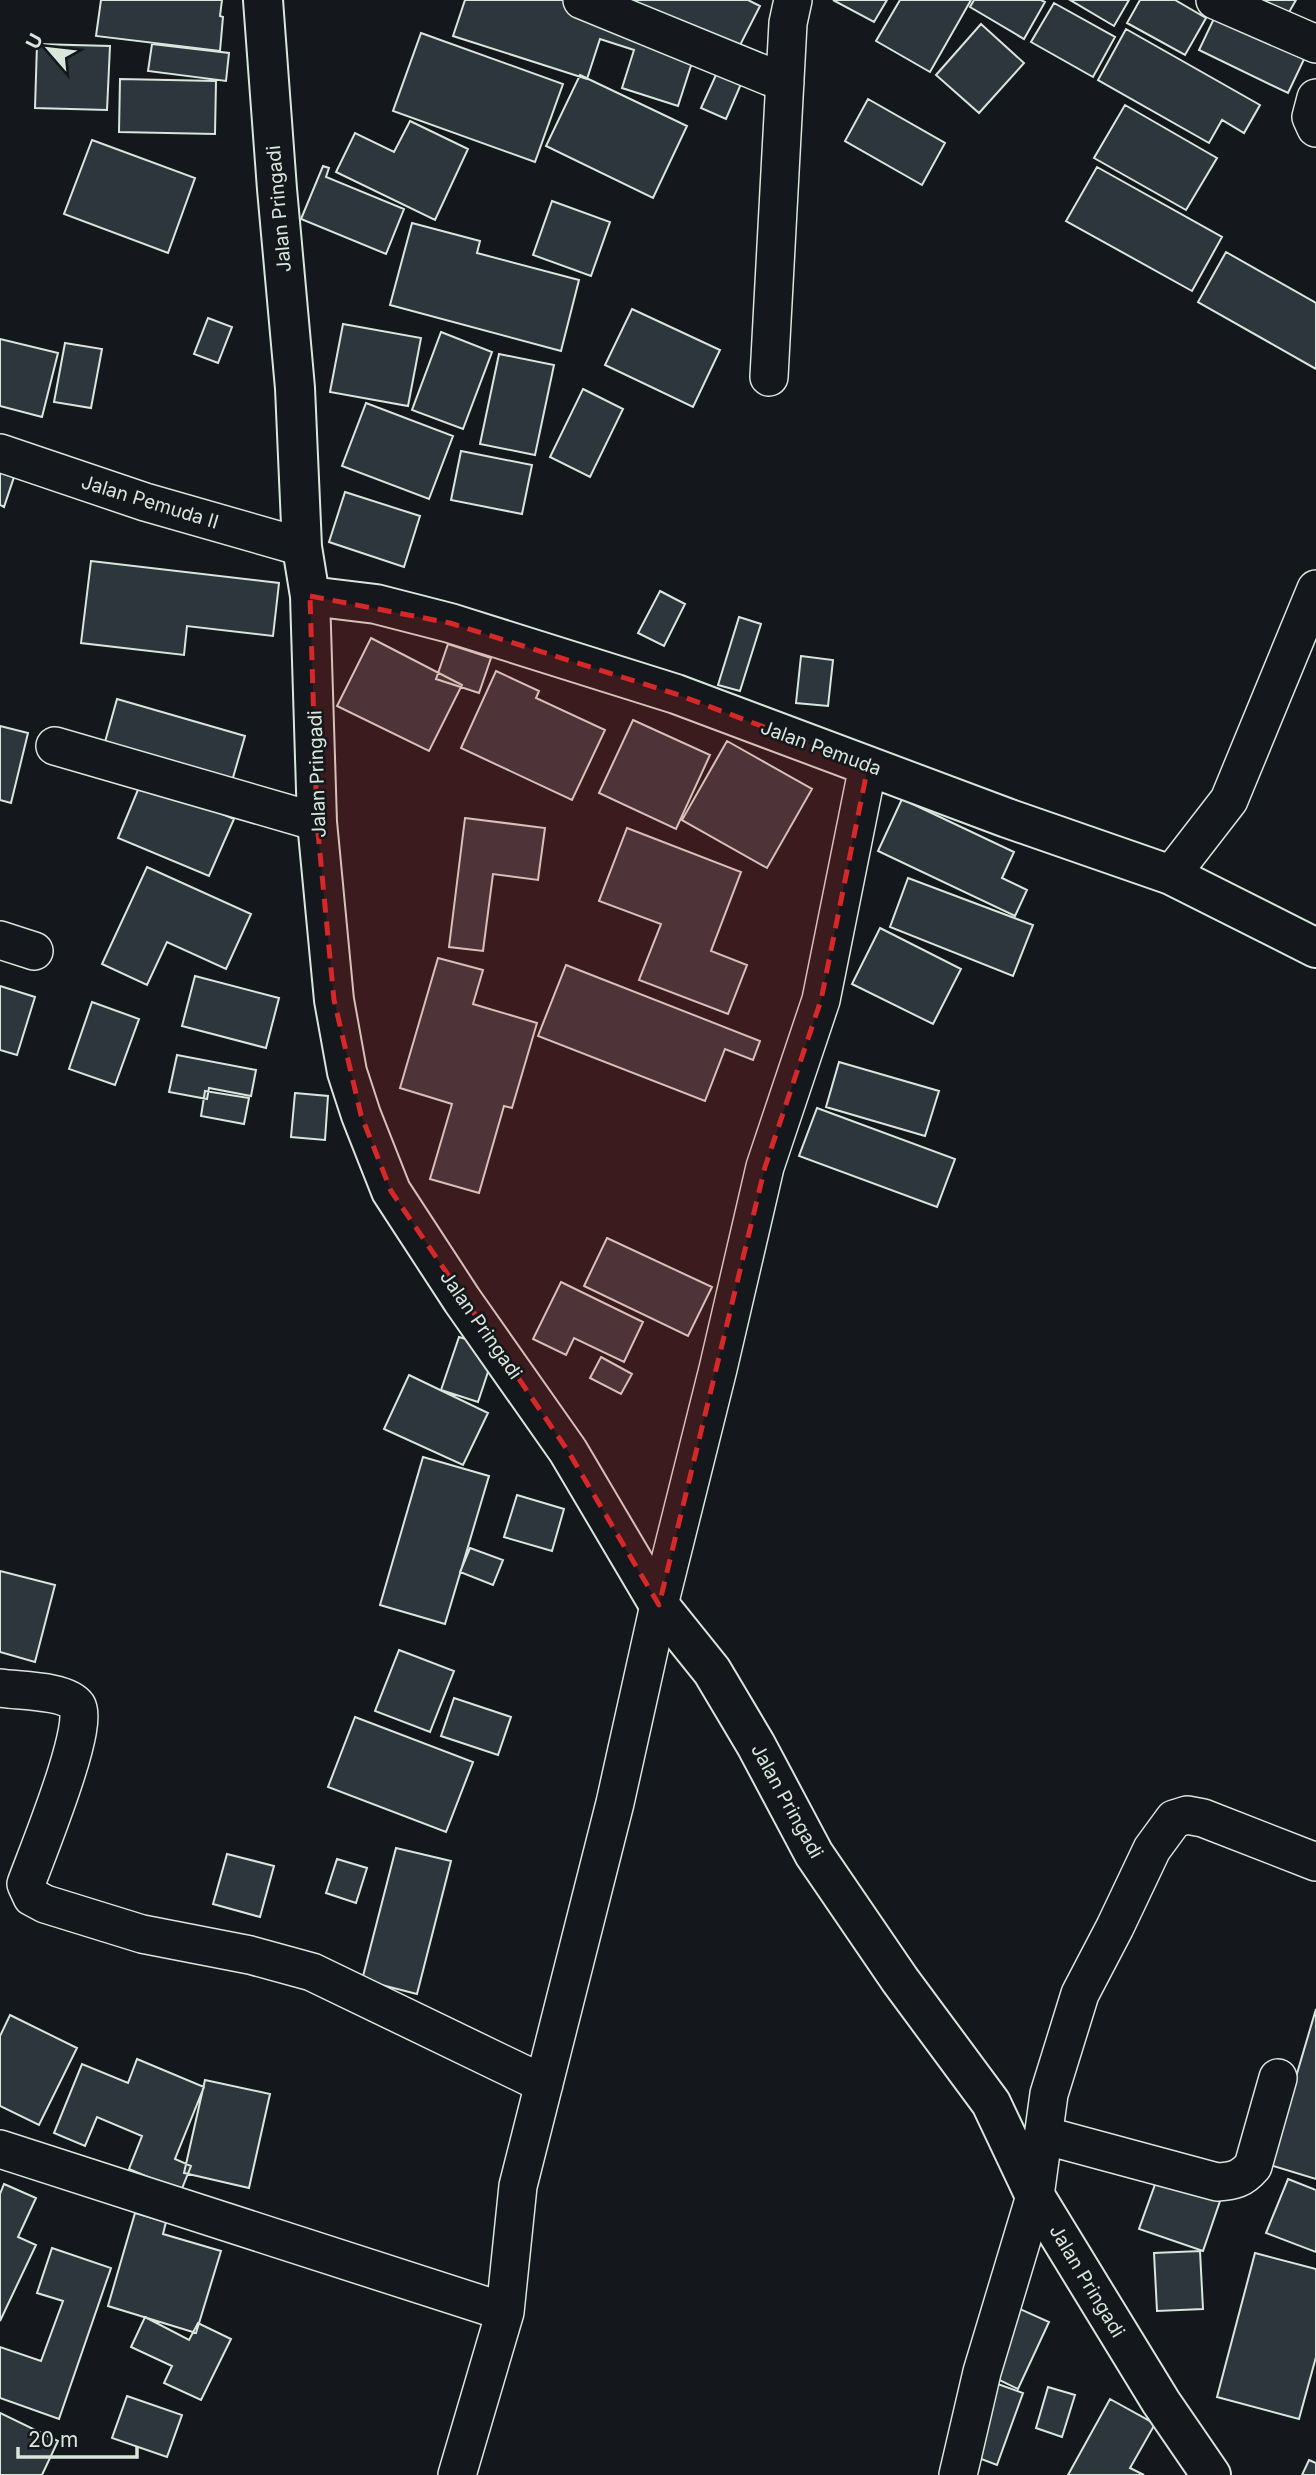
<svg xmlns="http://www.w3.org/2000/svg" width="1316" height="2475" font-family="Inter,sans-serif">
<style>
.building{fill:#2c363c;stroke:#d8e6dc;stroke-width:2}
.lines{fill:none;stroke-linecap:round;stroke-linejoin:round}
.minor-casing{stroke:#d8e6dc;stroke-width:40}
.tertiary-casing{stroke:#d8e6dc;stroke-width:42}
.minor{stroke:#14181c;stroke-width:37}
.tertiary{stroke:#14181c;stroke-width:38}
.marked{fill:#d62828;fill-opacity:0.2;stroke:#d62828;stroke-width:5;stroke-dasharray:14 9;stroke-linejoin:round}
.labels{text-anchor:middle;dominant-baseline:central;stroke-width:5;stroke-linejoin:round;paint-order:stroke}
.street-label{font-size:19px;fill:#d8e6dc;stroke:#14181c}
</style>
<rect width="100%" height="100%" fill="#14181c"/>
<!-- building -->
<path class="building" d="M101 0H222L220 16 223 17 220 51 96 36Z
M465 0H562L613 16 696 50 678 106 622 88 634 50 600 39 587 79 453 36Z
M630 0H748L760 6 734 57Z
M833 0H887L874 22Z
M900 0H971L930 72 876 41Z
M974 0H1041L1045 2 1024 39 970 7Z
M1070 0H1129L1114 26Z
M1140 0H1175L1206 18 1185 55 1127 23Z
M1248 0H1296L1284 21Z
M1054 3 1115 37 1093 77 1031 42Z
M1218 10 1307 53 1288 93 1199 50Z
M981 24 1024 63 979 113 936 75Z
M1126 29 1260 105 1244 133 1222 120 1209 143 1098 80Z
M421 33 563 84 535 162 393 111Z
M37 44 110 46 107 110 35 108Z
M152 44 229 53 226 81 148 71Z
M720 66 744 77 726 119 701 108Z
M580 75 687 126 653 198 546 146Z
M120 79 216 81 215 134 119 132Z
M868 99 945 143 922 185 845 141Z
M1125 105 1217 158 1186 210 1094 158Z
M410 121 468 149 435 220 336 172 355 133 394 152Z
M92 140 195 178 168 253 64 214Z
M323 166 329 168 326 177 404 209 386 254 301 219Z
M1097 167 1222 237 1192 291 1066 221Z
M552 201 610 222 591 276 533 255Z
M412 223 480 241 477 253 579 280 561 351 390 305Z
M1226 252 1316 303V369L1198 302Z
M632 309 720 350 693 407 605 365Z
M208 318 232 327 218 363 194 354Z
M343 324 421 338 408 406 330 392Z
M441 332 492 352 463 429 412 410Z
M0 339 58 353 42 417 0 406Z
M65 343 102 349 91 408 54 402Z
M499 354 554 365 535 455 480 444Z
M583 389 623 409 590 477 550 457Z
M366 403 453 436 429 499 342 466Z
M461 451 532 465 522 514 451 500Z
M0 472 14 477 4 507 0 505Z
M345 492 420 516 404 567 329 542Z
M91 561 279 583 273 636 187 626 184 655 81 643Z
M660 591 685 604 664 646 638 633Z
M739 617 761 624 740 691 718 685Z
M371 638 462 685 429 751 337 706Z
M448 644 491 658 479 693 436 679Z
M801 656 833 660 828 706 796 703Z
M496 671 539 691 536 698 605 730 572 800 461 748Z
M117 699 245 736 230 788 103 749Z
M633 720 710 755 676 829 599 793Z
M0 726 28 733 11 803 0 800Z
M727 741 812 789 767 868 682 820Z
M142 780 234 819 209 876 118 838Z
M902 799 1014 852 1002 878 1027 890 1015 916 878 851Z
M465 818 545 828 538 880 493 874 483 951 449 947Z
M627 828 741 872 711 951 747 965 728 1014 639 980 661 924 599 901Z
M147 867 251 914 226 969 167 942 147 985 102 964Z
M908 878 1033 925 1013 976 890 927Z
M880 928 961 969 933 1024 852 984Z
M438 958 483 970 473 1004 537 1023 512 1108 504 1106 479 1193 430 1179 452 1104 400 1088Z
M566 965 760 1041 753 1060 725 1049 705 1101 538 1036Z
M195 976 279 998 266 1048 182 1026Z
M0 986 35 997 17 1055 0 1050Z
M92 1002 139 1019 115 1085 69 1069Z
M177 1055 256 1070 251 1096 209 1088 207 1099 169 1092Z
M839 1062 939 1091 925 1136 826 1107Z
M205 1091 249 1098 244 1124 201 1116Z
M295 1093 328 1096 325 1140 291 1137Z
M817 1108 955 1159 937 1207 799 1156Z
M607 1238 712 1287 688 1336 584 1286Z
M561 1282 643 1322 624 1362 574 1338 566 1355 533 1339Z
M459 1337 496 1348 478 1402 441 1390Z
M601 1357 632 1374 621 1394 590 1378Z
M409 1375 488 1413 463 1465 384 1429Z
M423 1457 489 1476 445 1624 380 1605Z
M517 1495 564 1509 552 1551 504 1537Z
M470 1548 503 1560 493 1585 460 1572Z
M0 1571 55 1585 35 1662 0 1652Z
M399 1650 454 1671 430 1732 375 1711Z
M454 1698 511 1717 498 1755 441 1736Z
M355 1717 473 1762 446 1832 328 1787Z
M396 1848 451 1861 417 1994 362 1980Z
M227 1854 274 1866 260 1917 213 1904Z
M337 1859 367 1868 356 1903 326 1893Z
M1316 2009V2179L1270 2165Z
M10 2015 77 2048 39 2125 0 2106V2036Z
M137 2059 204 2087 175 2159 191 2166 181 2191 129 2169 142 2136 97 2117 85 2146 54 2133 82 2064 128 2083Z
M205 2080 270 2094 249 2188 184 2173Z
M1157 2179 1220 2201 1203 2251 1139 2229Z
M1288 2179 1316 2190V2252L1266 2233Z
M4 2184 36 2198 18 2237 36 2245 0 2321V2194Z
M135 2213 166 2222 163 2234 221 2251 196 2333 108 2306Z
M52 2248 111 2268 59 2419 0 2398V2347L41 2361 63 2301 37 2293Z
M1200 2251 1203 2309 1157 2311 1154 2253Z
M1255 2253 1316 2269V2357L1299 2419 1217 2397Z
M1011 2305 1049 2322 1018 2389 991 2376Z
M145 2317 189 2340 198 2323 231 2339 201 2400 164 2383 172 2366 131 2347Z
M995 2383 1023 2393 997 2465 968 2454Z
M1048 2387 1075 2395 1062 2437 1036 2428Z
M127 2396 182 2415 167 2457 112 2438Z
M1110 2399 1155 2424 1130 2468 1144 2475H1068Z
M0 2413 58 2441 42 2475H0Z
M1309 2460 1316 2463V2475H1302Z"/>
<g class="lines">
<defs>
<path id="minor" d="M582 0 785 83
M1215 0 1316 44
M1316 98 1311 117 1316 128
M769 377 788 23 793 0
M0 453 145 502 302 547
M55 746 317 822
M1171 875 1229 800 1316 589
M0 940 34 951
M0 1688C18 1691 66 1690 77 1706 90 1726 36 1856 26 1884L32 1897 45 1904 142 1934 250 1955 312 1972 544 2084
M1043 2135 1217 2182C1234 2181 1242 2179 1253 2166L1278 2078
M0 2149 505 2312
M457 2475 505 2312 518 2186 615 1803 659 1605 718 1369 765 1167 821 1000 868 766
M958 2475 982 2372 1035 2196 1049 2094 1080 1994 1115 1927 1152 1849 1174 1819 1187 1815 1203 1818 1316 1862"/>
<path id="tertiary" d="M263 0 277 189 295 388 302 547 310 596 317 822 334 1000 347 1072 361 1115 391 1191 462 1300 568 1451 659 1605 712 1671 756 1745 814 1854 900 1980 991 2103 1035 2196 1161 2402 1211 2475
M310 596 376 604 450 623 676 694 1007 818 1171 875 1316 948"/>
</defs>
<!-- minor casing -->
<use href="#minor" class="minor-casing"/>
<!-- tertiary casing -->
<use href="#tertiary" class="tertiary-casing"/>
<!-- minor -->
<use href="#minor" class="minor"/>
<!-- tertiary -->
<use href="#tertiary" class="tertiary"/>
</g>
<!-- marked area -->
<path class="marked" d="M310 596 450 623 676 694 868 766 821 1000 765 1167 659 1605 568 1451 391 1191 361 1115 334 1000 317 822Z"/>
<g class="labels">
<!-- street labels -->
<g class="street-label">
<text transform="translate(279 209) rotate(-95)">Jalan Pringadi</text>
<text transform="translate(150 502) rotate(17)">Jalan Pemuda II</text>
<text transform="translate(821 748) rotate(20)">Jalan Pemuda</text>
<text transform="translate(317 774) rotate(-92)">Jalan Pringadi</text>
<text transform="translate(481 1325) rotate(55)">Jalan Pringadi</text>
<text transform="translate(787 1801) rotate(61)">Jalan Pringadi</text>
<text transform="translate(1087 2281) rotate(59)">Jalan Pringadi</text>
</g>
</g>
<!-- north arrow -->
<g transform="translate(49 49) rotate(298)" stroke="#14181c" stroke-width="5" paint-order="stroke">
<path d="M0-5L12 26L0 18L-12 26Z" fill="#d8e6dc"/>
<text y="-10" font-size="19" font-weight="bold" text-anchor="middle" fill="#d8e6dc">U</text>
</g>
<!-- scale -->
<path d="M18 2447v10h119v-10" fill="none" stroke="#d8e6dc" stroke-width="3.5"/>
<text x="28" y="2447" font-size="21" fill="#d8e6dc" stroke="#14181c" stroke-width="5" paint-order="stroke">20 m</text>
</svg>
